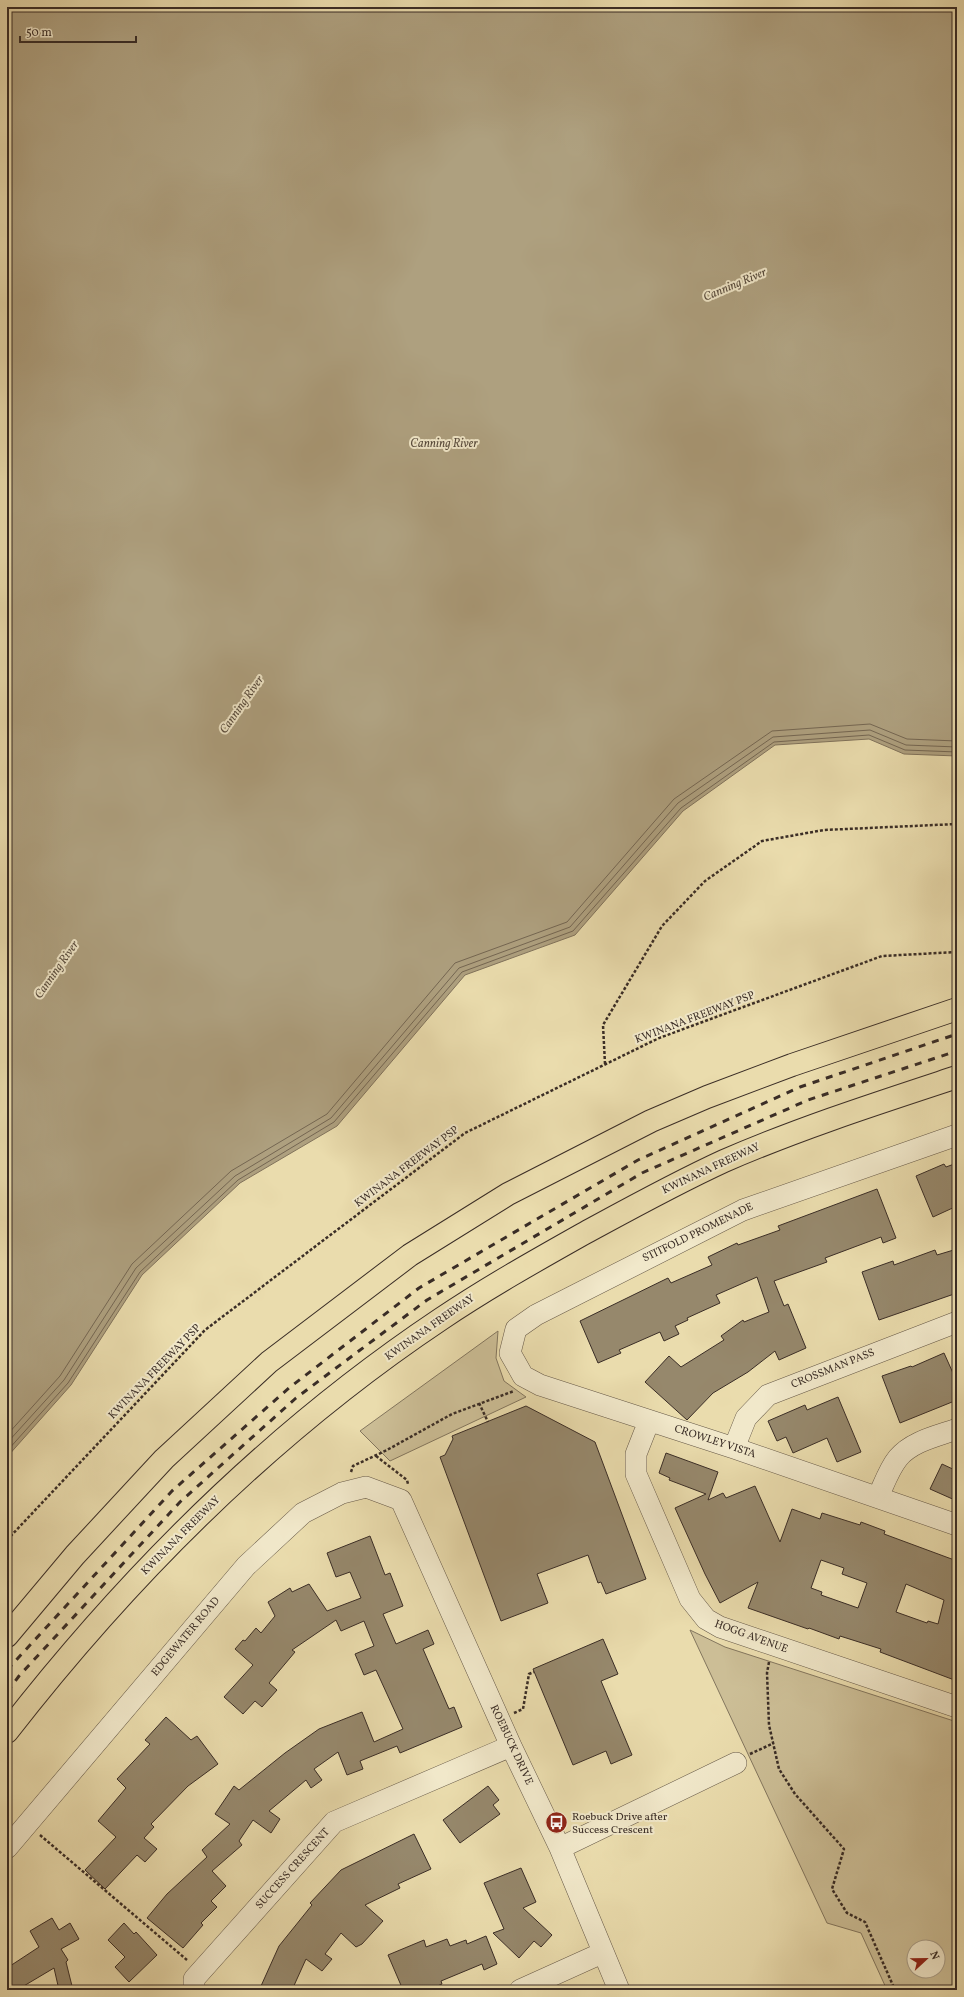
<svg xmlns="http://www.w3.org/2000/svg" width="964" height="1997" font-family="Vollkorn,serif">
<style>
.green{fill:#ccbe96;stroke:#83765e;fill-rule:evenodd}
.water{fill:#aea07f;stroke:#80725b}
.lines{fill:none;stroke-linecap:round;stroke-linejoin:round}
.shore{stroke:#746652;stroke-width:1}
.building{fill:#96886c;stroke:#3a2d26;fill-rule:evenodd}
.minor-casing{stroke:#665948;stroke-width:22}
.highway-casing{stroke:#3a2d26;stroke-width:24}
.path{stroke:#3a2d26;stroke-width:2.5;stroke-dasharray:3 2;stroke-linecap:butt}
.minor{stroke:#f1e8ca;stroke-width:21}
.highway{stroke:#eadcad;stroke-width:22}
.rail{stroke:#3a2d26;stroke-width:3;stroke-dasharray:7 7;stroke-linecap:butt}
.labels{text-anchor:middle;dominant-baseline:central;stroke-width:4;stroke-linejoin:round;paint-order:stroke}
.street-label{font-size:11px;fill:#3a2d26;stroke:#f1e8ca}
.poi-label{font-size:11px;fill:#3a2d26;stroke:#f1e8ca;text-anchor:start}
.water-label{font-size:12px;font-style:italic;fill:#574a3c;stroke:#f1e8ca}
</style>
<rect width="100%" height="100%" fill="#eadcad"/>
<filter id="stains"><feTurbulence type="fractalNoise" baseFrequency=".005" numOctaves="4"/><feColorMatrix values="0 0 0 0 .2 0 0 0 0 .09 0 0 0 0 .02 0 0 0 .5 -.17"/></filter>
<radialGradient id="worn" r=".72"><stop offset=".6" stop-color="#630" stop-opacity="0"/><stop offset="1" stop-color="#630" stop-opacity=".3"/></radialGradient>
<!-- green -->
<path class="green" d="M498 1331 496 1358 504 1381 526 1397 390 1461 360 1431Z
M690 1630 725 1647 957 1722V1990H887L861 1933 827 1923ZM914 1947H938V1971H914Z"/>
<!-- water -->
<path class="water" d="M7 7H957V756L904 754 869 739 775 745 683 811 575 935 465 975 337 1126 240 1183 142 1275 71 1385 7 1457Z"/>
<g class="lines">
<!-- shore -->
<path class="shore" d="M7 1435 60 1376 132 1264 231 1171 327 1114 455 963 567 922 674 799 772 731 870 724 907 739 957 741
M7 1443 64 1380 136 1268 235 1176 331 1118 459 968 570 927 678 803 773 737 870 730 906 745 957 747
M7 1451 68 1383 140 1272 238 1180 334 1122 462 972 573 931 681 808 774 742 869 735 905 750 957 752"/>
</g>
<!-- building -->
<path class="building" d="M957 1163V1206L933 1217 916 1176 944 1164 946 1167Z
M877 1189 896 1238 883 1243 881 1237 825 1258 827 1262 774 1281 784 1306 788 1304 806 1348 779 1360 775 1351 748 1372 713 1393 687 1420 645 1382 669 1356 681 1367 724 1340 721 1336 743 1320 744 1322 769 1312 757 1277 716 1295 720 1303 687 1318 688 1320 675 1326 679 1334 664 1341 660 1332 619 1350 621 1353 598 1363 580 1321 668 1278 671 1283 712 1265 708 1257 737 1243 738 1245 780 1230 778 1226Z
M957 1249V1293L879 1320 862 1272 893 1261 894 1265 935 1250 937 1255Z
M944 1353 957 1382V1400L900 1423 882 1376 911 1366 912 1367Z
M838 1397 861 1452 837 1462 827 1438 793 1453 786 1437 777 1441 768 1421 805 1405 807 1410Z
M526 1406 595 1442 646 1579 606 1594 601 1582 598 1583 588 1555 537 1574 548 1603 501 1621 440 1457 445 1455 453 1439 452 1436Z
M666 1453 718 1472 708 1500 723 1493 726 1498 755 1486 780 1542 792 1509 820 1519 822 1513 860 1525 861 1522 885 1531 884 1534 957 1561V1681L880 1652 881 1649 840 1636 839 1639 809 1628 808 1629 748 1608 758 1582 720 1603 705 1574 675 1508 706 1494 669 1480 670 1478 659 1473ZM821 1560 844 1568 842 1574 867 1583 858 1608 821 1595 822 1592 811 1588ZM906 1584 944 1600 938 1624 928 1621 927 1623 896 1612Z
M942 1464 957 1471V1501L930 1489Z
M370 1536 385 1575 390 1573 403 1606 383 1614 396 1644 428 1630 434 1644 423 1649 449 1709 454 1707 462 1727 400 1753 397 1746 360 1761 363 1769 347 1775 338 1752 314 1769 322 1780 311 1788 306 1780 269 1811 280 1819 271 1833 253 1820 239 1841 242 1845 212 1871 226 1886 211 1901 217 1907 201 1923 203 1925 183 1948 147 1918 167 1894 207 1857 202 1850 230 1824 215 1814 234 1786 239 1790 285 1753 319 1729 362 1712 374 1742 403 1729 376 1670 364 1675 355 1654 374 1646 364 1621 341 1631 336 1620 292 1650 295 1652 269 1683 277 1690 262 1707 255 1701 243 1714 224 1697 253 1665 235 1649 243 1640 245 1641 256 1628 261 1633 275 1616 268 1602 290 1588 292 1592 309 1584 327 1611 361 1598 350 1572 336 1577 327 1553Z
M603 1639 618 1674 601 1681 632 1755 611 1764 606 1751 573 1765 533 1669Z
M166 1717 191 1740 197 1736 218 1764 188 1786 151 1824 154 1827 144 1838 157 1849 145 1862 137 1855 105 1889 85 1870 116 1837 98 1821 126 1788 117 1779 150 1744 145 1740Z
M488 1786 499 1800 493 1805 500 1814 460 1843 443 1820Z
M414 1834 431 1869 398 1884 400 1888 365 1905 383 1921 362 1944 356 1947 341 1933 325 1954 332 1959 322 1971 306 1959 292 1990H270L261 1986 279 1946 312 1905 310 1903 341 1870Z
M521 1868 536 1902 523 1908 552 1935 541 1947 534 1941 519 1958 493 1933 504 1929 484 1883Z
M52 1918 59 1930 70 1923 79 1939 61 1949 68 1960 66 1962 73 1990H59L54 1968 17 1990H13L7 1980V1968L39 1947 30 1931Z
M124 1923 134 1934 136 1932 157 1955 129 1982 115 1967 125 1957 108 1940Z
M486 1936 497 1964 484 1970 482 1964 441 1981 442 1984 428 1990H403L388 1955 424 1940 426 1947 447 1939 450 1946 466 1940 467 1944Z"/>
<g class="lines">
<defs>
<path id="minor" d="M957 1135 743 1210 536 1315 516 1329 510 1353 523 1376 540 1385 734 1448 957 1525
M649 1421 636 1454V1474L690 1599 706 1619 720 1627 957 1707
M734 1448 746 1418 768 1395 957 1322
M878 1497C884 1484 889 1469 898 1458 912 1441 938 1436 957 1429
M7 1848 246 1566 303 1513 342 1493 366 1487 401 1500 511 1746 560 1848 619 1990
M560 1848 736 1763
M194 1990V1979L334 1822 511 1746
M520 1990 602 1953"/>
<path id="highway" d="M7 1636 75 1555 164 1459 269 1362 410 1255 508 1194 651 1121 707 1097 792 1065 957 1009
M7 1732C129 1575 275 1430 441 1319 487 1288 535 1261 583 1234 629 1209 676 1183 724 1161 800 1128 878 1103 957 1077"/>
</defs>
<!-- minor casing -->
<use href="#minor" class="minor-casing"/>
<!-- highway casing -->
<use href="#highway" class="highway-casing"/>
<!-- path -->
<path class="path" d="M605 1064 603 1025 662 926 705 881 762 841 824 830 957 824
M479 1403 488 1422
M376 1456 407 1480 408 1484
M351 1472 353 1466 387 1450 452 1414 514 1391
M7 1540 205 1330 465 1133 659 1038 882 956 957 952
M769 1662 767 1673 769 1725 779 1769 795 1794 844 1849 832 1889 847 1913 865 1922 895 1990
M514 1713 523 1709 529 1674 534 1672
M750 1754 774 1743
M40 1835 187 1960"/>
<!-- minor -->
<use href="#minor" class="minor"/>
<!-- highway -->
<use href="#highway" class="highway"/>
<!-- rail -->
<path class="rail" d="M7 1670 172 1491 289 1388 419 1288 638 1160 800 1087 957 1034
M7 1692 19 1676 180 1502 296 1398 427 1300 642 1173 808 1100 957 1051"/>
</g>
<!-- icons -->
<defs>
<symbol id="bus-disc" viewBox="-11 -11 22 22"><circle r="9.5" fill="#8f2418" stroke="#f1e8ca"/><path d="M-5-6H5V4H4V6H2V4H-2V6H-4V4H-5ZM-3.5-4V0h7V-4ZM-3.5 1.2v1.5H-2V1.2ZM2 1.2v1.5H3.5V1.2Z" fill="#fff"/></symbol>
</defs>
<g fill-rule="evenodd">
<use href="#bus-disc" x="544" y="1810" width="25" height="25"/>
</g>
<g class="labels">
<!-- street labels -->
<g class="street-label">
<text transform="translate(695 1018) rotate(-21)">KWINANA FREEWAY PSP</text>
<text transform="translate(407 1167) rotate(-37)">KWINANA FREEWAY PSP</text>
<text transform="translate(711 1169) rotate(-25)">KWINANA FREEWAY</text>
<text transform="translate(698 1233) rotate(-26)">STITFOLD PROMENADE</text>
<text transform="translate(430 1328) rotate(-35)">KWINANA FREEWAY</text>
<text transform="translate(833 1369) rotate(-22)">CROSSMAN PASS</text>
<text transform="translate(155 1372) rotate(-46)">KWINANA FREEWAY PSP</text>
<text transform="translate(715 1442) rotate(18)">CROWLEY VISTA</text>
<text transform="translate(181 1536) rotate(-45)">KWINANA FREEWAY</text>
<text transform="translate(186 1637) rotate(-50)">EDGEWATER ROAD</text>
<text transform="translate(751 1637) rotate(20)">HOGG AVENUE</text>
<text transform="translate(511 1745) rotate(65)">ROEBUCK DRIVE</text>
<text transform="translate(293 1869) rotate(-48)">SUCCESS CRESCENT</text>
</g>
<!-- poi labels -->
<g class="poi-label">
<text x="572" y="1817">Roebuck Drive after<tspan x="572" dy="13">Success Crescent</tspan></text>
</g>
<!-- water labels -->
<g class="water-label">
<text transform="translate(735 285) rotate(-23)">Canning River</text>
<text x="444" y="444">Canning River</text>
<text transform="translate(242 705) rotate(-55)">Canning River</text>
<text transform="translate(57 970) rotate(-55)">Canning River</text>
</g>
</g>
<!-- margin -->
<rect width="964" height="1997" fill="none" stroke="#eadcad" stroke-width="24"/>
<rect x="8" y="8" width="948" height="1981" fill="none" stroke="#3a2d26" stroke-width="2"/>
<rect x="12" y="12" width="940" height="1973" fill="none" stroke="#3a2d26"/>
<!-- north arrow -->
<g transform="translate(926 1959) rotate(68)"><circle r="19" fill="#f1e8ca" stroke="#a89d88"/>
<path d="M0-3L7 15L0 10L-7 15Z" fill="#8f2418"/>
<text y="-6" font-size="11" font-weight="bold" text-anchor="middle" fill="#3a2d26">N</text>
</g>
<!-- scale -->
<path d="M20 36v6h116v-6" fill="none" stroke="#3a2d26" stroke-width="2"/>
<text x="26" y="36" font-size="12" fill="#3a2d26" stroke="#f1e8ca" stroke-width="3" paint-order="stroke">50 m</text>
<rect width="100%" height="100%" filter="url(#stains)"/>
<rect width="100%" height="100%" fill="url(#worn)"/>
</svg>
